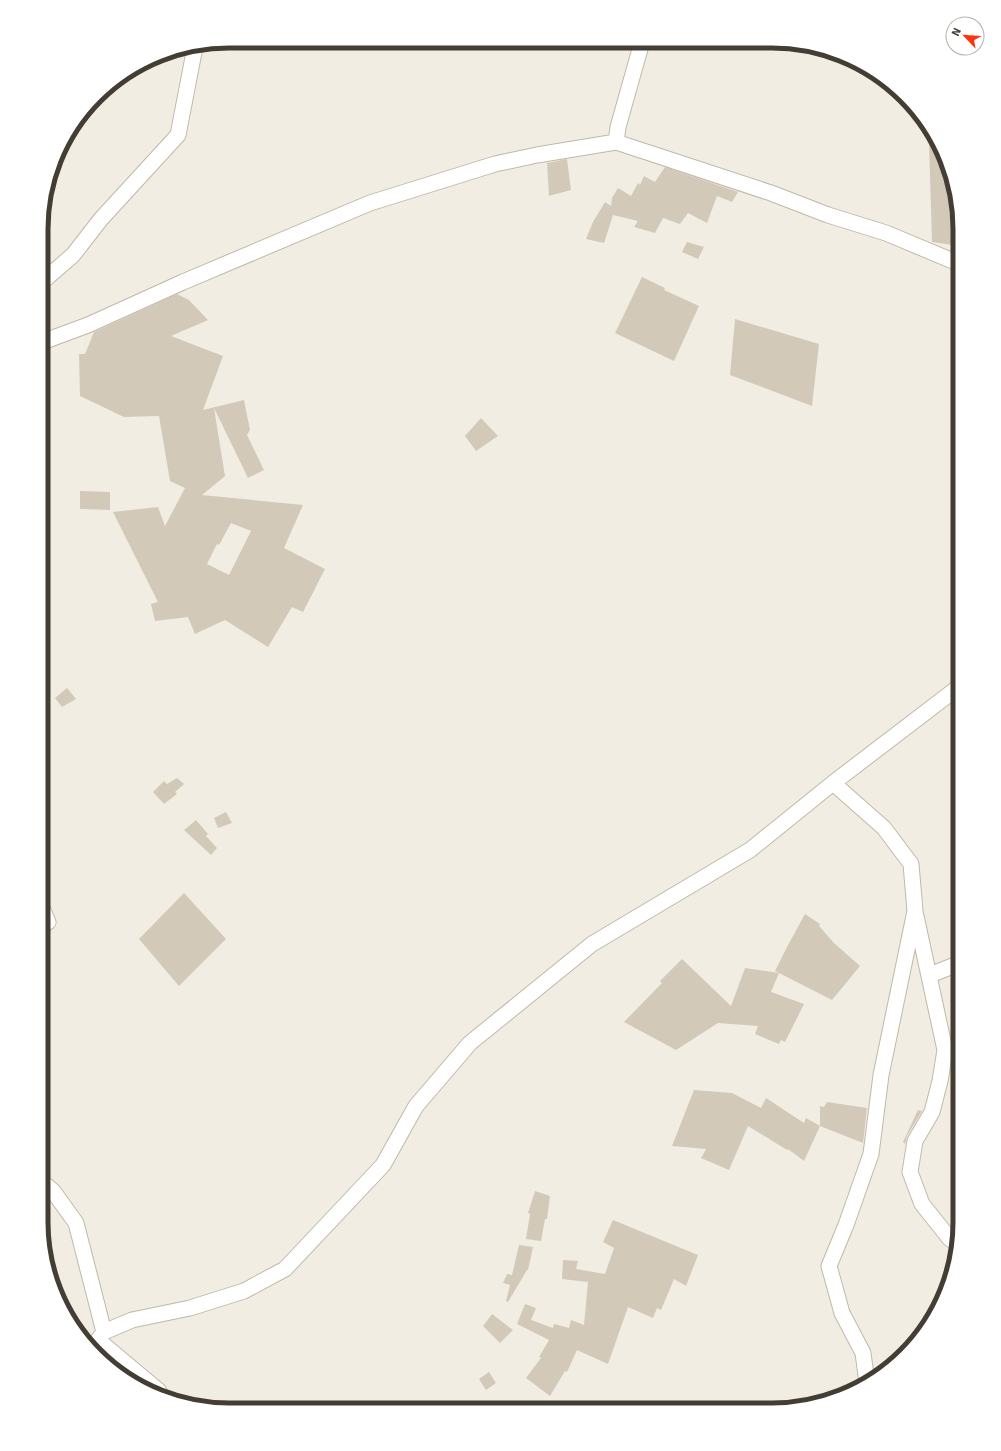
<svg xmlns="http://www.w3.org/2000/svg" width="1001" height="1451" font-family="Signika,sans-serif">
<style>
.building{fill:#d3c9b8;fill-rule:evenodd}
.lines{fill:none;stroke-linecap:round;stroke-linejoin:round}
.minor-casing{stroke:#c0b8a8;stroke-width:17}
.minor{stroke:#fff;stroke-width:15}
.rim{fill:none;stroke:#433d33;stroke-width:5}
</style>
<rect width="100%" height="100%" fill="#f2ede2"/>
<!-- building -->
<path class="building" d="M929 143 941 147 960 229V246L932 242Z
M567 159 571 190 549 196 547 163Z
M665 167 738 192 732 202 717 196 707 223 688 213 680 224 663 218 655 233 634 227 638 221 613 215 604 243 586 239 593 222 605 202 611 206 612 198 618 188 631 196 638 183 640 185 644 176 655 182Z
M687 242 704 247 698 259 682 252Z
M642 277 665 288 664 290 699 306 674 361 615 333Z
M177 294 189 300 208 320 171 336 223 356 203 410 244 400 250 430 247 435 264 470 248 478 214 408 225 476 202 495 303 505 284 548 325 569 303 612 292 607 268 647 225 620 195 634 188 617 155 621 151 604 158 602 113 512 158 507 165 526 185 488 170 481 159 416 124 417 80 396 79 354H85L94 332ZM231 523 251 531 229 575 207 564 217 544 219 545Z
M735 319 819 344 812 406 730 375Z
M481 418 498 436 476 451 465 436Z
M80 491 110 492V510L80 509Z
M67 688 76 699 62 707 55 698Z
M177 778 184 784 175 792 177 794 164 804 153 792 164 781 167 784Z
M226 812 232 823 218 828 214 818Z
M196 820 208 834 206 836 217 848 211 855 184 830Z
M184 893 226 939 179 986 139 939Z
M805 914 820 924 819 926 834 943 860 966 832 1000 775 971 788 945Z
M682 959 731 1006 745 968 779 973 771 992 804 1004 785 1042 781 1040 779 1044 755 1034 758 1026 718 1023 676 1050 624 1022 662 983 660 981Z
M694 1090 732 1093 761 1108 766 1098 804 1123 806 1118 820 1126 804 1161 788 1149 787 1150 748 1126 729 1170 701 1158 706 1149 672 1146Z
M827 1102 867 1108 863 1143 820 1126V1106L824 1107Z
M918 1110 922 1111 907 1136 905 1144 903 1142Z
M535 1191 550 1196 547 1219H545L541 1241 526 1239 530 1214 528 1213Z
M613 1220 698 1255 686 1286 674 1279 661 1310 657 1308 653 1318 628 1307 608 1364 577 1350 567 1372 565 1371 550 1396 526 1378 541 1358 539 1357 549 1340 517 1324 525 1304 536 1308 531 1320 553 1328 554 1324 569 1328 571 1320 584 1325 588 1282 562 1279 563 1260 578 1261 576 1269 605 1274 614 1248 603 1242Z
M519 1245 533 1247 528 1270H527L508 1302 506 1301 510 1285 503 1283 507 1274 512 1275Z
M492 1314 513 1330 500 1343 483 1326Z
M489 1372 496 1383 486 1390 479 1379Z"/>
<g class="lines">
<defs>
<path id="minor" d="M616 142 618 127 642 42
M43 281 73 255 101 219 178 135 195 47
M42 342 88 325 183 282 370 203 495 164 537 155 616 142 771 193 828 215 886 233 960 264
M833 783 884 828 911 864 915 911 881 1075 871 1154 846 1225 829 1266 842 1313 863 1353 867 1383
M916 916 945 1050 940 1081 932 1112 915 1141 910 1172 922 1204 950 1239 958 1243
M41 927 48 922 42 908
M930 975 960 963
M41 1181 53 1191 76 1223 104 1332 132 1320 190 1308 244 1291 285 1269 383 1165 416 1106 470 1043 592 944 750 850 833 783 956 689 960 683
M104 1332 98 1340 159 1391"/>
</defs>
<!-- minor casing -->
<use href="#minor" class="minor-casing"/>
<!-- minor -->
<use href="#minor" class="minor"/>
</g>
<!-- crop -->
<path d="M0 0H1001V1451H0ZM229 48H772A181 181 0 0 1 953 229V1222A181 181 0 0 1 772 1403H229A181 181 0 0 1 48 1222V229A181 181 0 0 1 229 48Z" fill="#fff" fill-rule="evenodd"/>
<path class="rim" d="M229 48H772A181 181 0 0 1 953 229V1222A181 181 0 0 1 772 1403H229A181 181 0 0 1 48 1222V229A181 181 0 0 1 229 48Z"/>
<!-- north arrow -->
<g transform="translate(965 36) rotate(295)"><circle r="19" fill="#ffffff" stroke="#b4b1ad"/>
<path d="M0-3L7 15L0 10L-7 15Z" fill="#fe330d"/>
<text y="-6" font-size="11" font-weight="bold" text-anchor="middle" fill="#433d33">N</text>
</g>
</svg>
